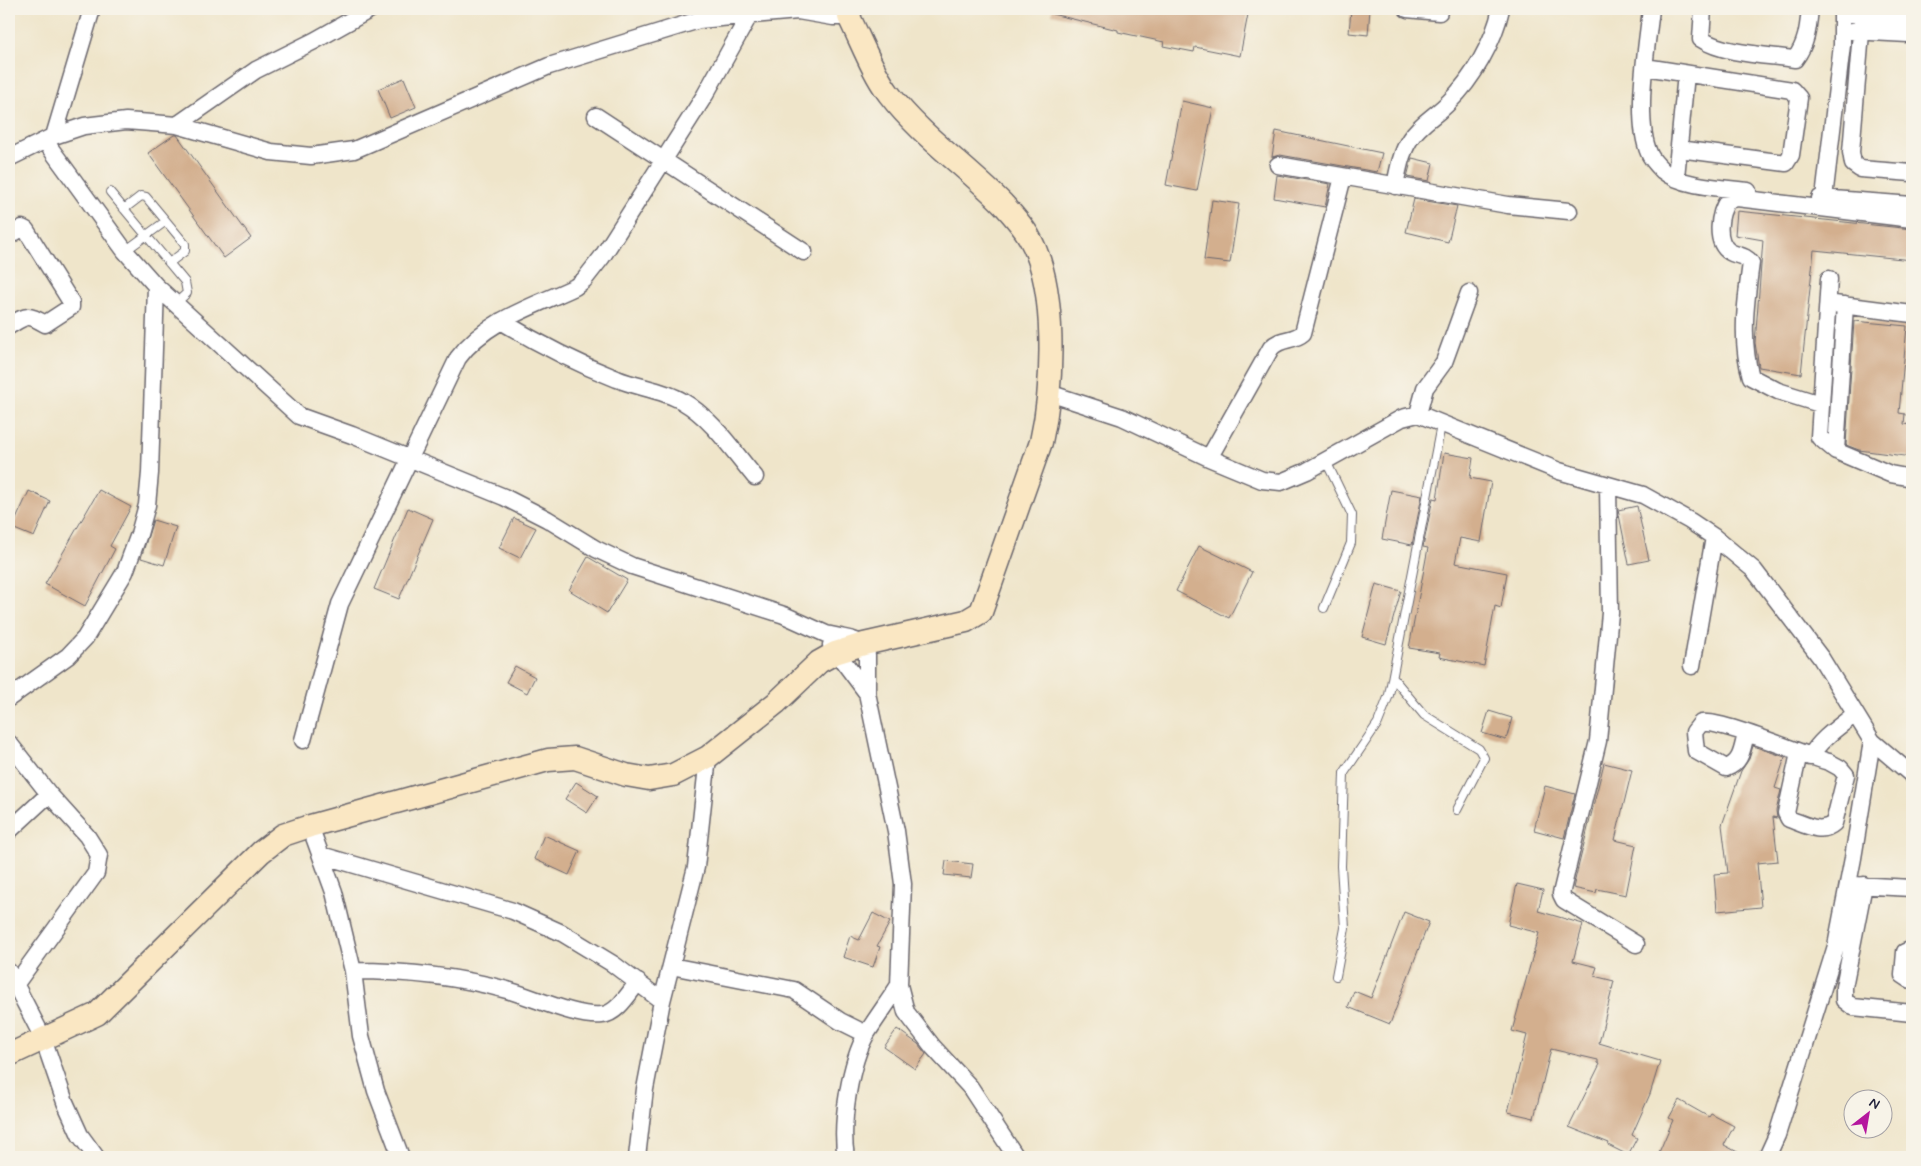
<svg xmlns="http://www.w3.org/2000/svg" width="1921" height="1166" font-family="Mynerve,sans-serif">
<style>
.building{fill:#d3af8e}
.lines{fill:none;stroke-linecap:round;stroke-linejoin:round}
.lane-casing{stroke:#6a666d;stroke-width:10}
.street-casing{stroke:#6a666d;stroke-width:19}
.secondary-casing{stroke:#6a666d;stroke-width:25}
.lane{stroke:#fff;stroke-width:8}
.street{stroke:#fff;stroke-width:16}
.secondary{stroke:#fae7c3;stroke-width:22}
</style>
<rect width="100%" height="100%" fill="#f7f3e8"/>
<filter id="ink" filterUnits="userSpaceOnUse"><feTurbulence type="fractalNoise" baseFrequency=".02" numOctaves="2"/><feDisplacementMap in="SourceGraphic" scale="10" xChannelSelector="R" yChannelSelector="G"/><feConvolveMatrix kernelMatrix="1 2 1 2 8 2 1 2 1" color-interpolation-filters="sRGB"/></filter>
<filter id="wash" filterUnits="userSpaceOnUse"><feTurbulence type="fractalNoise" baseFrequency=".0096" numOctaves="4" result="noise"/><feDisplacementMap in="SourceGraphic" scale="20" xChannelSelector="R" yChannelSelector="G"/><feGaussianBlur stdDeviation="1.12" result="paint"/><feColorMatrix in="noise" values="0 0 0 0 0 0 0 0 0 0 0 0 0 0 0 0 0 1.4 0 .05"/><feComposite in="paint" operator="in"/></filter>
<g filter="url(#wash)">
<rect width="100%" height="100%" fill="#efe5ca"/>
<g id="blocks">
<!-- building -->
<path class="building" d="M1052 9H1249L1240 56 1195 47 1194 52 1163 46 1164 42 1118 32V30L1052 14Z
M1351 9H1370L1368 35 1349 33Z
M404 78 416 107 390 118 378 89Z
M1182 101 1213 108 1197 191 1166 185Z
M1276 131 1382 153 1377 172 1280 155 1272 157Z
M174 135H177L251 238 224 258 148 153Z
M1412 158 1433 163 1429 181 1407 177Z
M1277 175 1330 184 1325 207 1274 198Z
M1414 199 1457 206 1448 242 1406 232Z
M1212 200 1239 204 1230 263 1204 260Z
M1737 211 1912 229V260L1814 250 1801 374 1759 367 1755 343 1763 240 1735 235Z
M1854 321 1907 326 1899 413 1905 414 1904 424 1912 425V457L1859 450 1846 445Z
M1444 453 1473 458 1470 478 1491 482 1481 542 1460 538 1455 563 1507 573 1501 608 1495 606 1484 666 1439 657 1440 653 1409 648 1428 548 1423 547 1433 498 1437 499Z
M99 490 131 507 110 546 115 549 85 606 45 584Z
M1391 490 1422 496 1412 545 1382 539Z
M29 491 50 501 34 537 12 528Z
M1637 506 1649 560 1629 564 1618 510Z
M408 508 433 519 399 599 374 589Z
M514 518 536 528 520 558 499 548Z
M153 520 176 527 164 565 141 558Z
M1199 546 1252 572 1229 618 1176 591Z
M588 557 627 580 607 613 569 590Z
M1376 584 1401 591 1386 644 1362 637Z
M515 666 535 677 527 693 506 682Z
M1489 711 1512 718 1506 740 1482 733Z
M1753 746 1785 757 1775 788 1781 790 1776 811 1777 818 1773 817 1778 861 1757 863 1761 907 1717 911 1714 874 1728 873 1722 825 1741 771 1749 759Z
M1604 763 1632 770 1615 840 1636 845 1626 895 1597 889 1596 893 1573 888Z
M576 782 598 796 587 813 565 799Z
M1545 786 1575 794 1564 838 1534 830Z
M544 835 580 851 569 875 534 859Z
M946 861 973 864 971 878 944 875Z
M1517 884 1543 890 1538 911 1583 924 1573 961 1597 967 1594 976 1614 981 1599 1043 1660 1061 1650 1094 1632 1135 1637 1138 1628 1155 1608 1145 1609 1143 1569 1127 1600 1064 1598 1063V1060L1551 1049 1534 1118 1508 1112 1527 1035 1512 1031 1539 933 1508 925Z
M1404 912 1429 922 1390 1024 1348 1007 1354 991 1371 998Z
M873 913 890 922 877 946 880 947 873 967 843 957 850 936 859 940Z
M897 1029 918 1044 926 1054 915 1069 884 1047Z
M1679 1100 1709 1117 1711 1114 1734 1126 1724 1145 1747 1157H1657L1673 1120 1669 1118Z"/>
</g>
</g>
<g filter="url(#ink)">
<use href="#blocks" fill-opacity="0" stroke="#6a666d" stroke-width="1"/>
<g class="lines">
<defs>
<path id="lane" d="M110 192 185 282 187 293 175 304
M124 209 141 196 146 197 166 221 125 251
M166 221 185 244V251L169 263
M1324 608 1351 543 1352 515 1326 461
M1393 678 1424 715 1479 749 1484 758 1457 810
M1336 976 1345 928 1341 866 1344 773 1378 723 1389 695 1441 425"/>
<path id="street" d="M1407 9 1439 12
M1651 9C1647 46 1634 119 1649 153 1651 159 1659 167 1663 171 1682 187 1725 188 1748 191
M1703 9 1701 39C1723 54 1767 55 1795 59 1807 43 1808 28 1810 9
M1863 9 1851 152 1853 164 1860 169 1912 173
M1852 14 1907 21 1912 25
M1852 31 1908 34 1912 31
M1645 67 1792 90 1799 98 1791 155 1786 163 1679 149
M596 116 804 252
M177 125 256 70 314 41 371 9
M54 136 92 9
M45 141 125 251 156 286 299 416 352 435 504 497 547 519 596 549 632 566 784 615 826 634 850 639 864 644 867 655V693L896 831 903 884 899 985 906 1012 933 1047 970 1087 1016 1157
M9 158 54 136 84 126 126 121 177 125 271 152 311 156 354 150 549 66 699 20 798 11 833 17H849
M1278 165 1508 205 1569 211
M1676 177 1686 74
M1395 186C1398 170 1401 153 1410 139 1420 123 1437 115 1449 102 1473 79 1494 41 1501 9
M1820 198 1912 205
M1824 198 1842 45V9
M9 236 22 228 26 230 71 302V307L45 324C27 313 26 316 9 326
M1829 279 1819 437 1836 451
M1834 304 1912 314
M1845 305 1836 451 1890 474 1912 478
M501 321C539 344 576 363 617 379 636 387 664 390 682 401 712 418 733 451 755 477
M1049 393 1122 417 1209 458 1262 480 1281 482 1307 471 1402 418 1418 414 1559 471 1643 495 1690 521 1714 537 1754 570 1821 658 1872 741 1853 858 1836 946 1777 1135 1767 1157
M1820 404 1778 391 1751 377C1740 341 1746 300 1751 263 1746 255 1737 256 1730 252 1714 242 1719 213 1728 200L1737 198 1912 219
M1418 414 1425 388 1444 362 1469 293
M1209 458 1271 348C1281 337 1293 342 1303 333L1343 177
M1608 486 1610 613 1598 741 1561 894 1564 900 1636 944
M831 645 867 693
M1692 666 1714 537
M9 698 68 656 85 638 125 572 139 534 147 505 150 473 156 286
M1746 734C1742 748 1742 763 1726 768L1696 751 1694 732 1701 723C1720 719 1804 755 1829 762L1840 768 1846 775 1834 823C1821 835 1804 824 1789 819L1786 813 1799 753
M303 740 340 604 458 358C486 320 535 306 575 287L584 280 602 257 705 95 750 14
M1872 741 1912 775
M9 743 49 794 87 836 99 855 96 873 15 985
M1810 757C1821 738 1839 727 1855 714
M310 826 334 892 353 971 361 1036 376 1091 401 1157
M9 831 49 794
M321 855 513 911 562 933 613 964 662 1001
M1853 885 1912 888
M1864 885 1844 987V1000L1853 1007 1912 1013
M1912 949 1905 952 1903 975 1912 981
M671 966 794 990 840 1021 866 1034
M353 971C406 971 456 976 507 990 533 997 577 1018 602 1015 617 1014 629 993 638 982
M9 972 43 1038 65 1102 80 1135 96 1157
M637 1157 645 1089 662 1001 696 867 708 757
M846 1157C840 1124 850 1062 867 1033 877 1017 889 1001 899 985"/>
<path id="secondary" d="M9 1055 97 1014 261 852 283 835 310 826 548 760 575 758 626 775 649 779 673 775 708 757 776 703 819 662 835 653 864 644 966 621 981 612 1041 442C1053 388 1058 286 1029 237 1023 226 1012 214 1003 204 967 167 921 136 889 94 873 73 861 41 849 17L851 9"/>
</defs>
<!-- lane casing -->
<use href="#lane" class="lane-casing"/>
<!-- street casing -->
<use href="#street" class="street-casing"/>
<!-- secondary casing -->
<use href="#secondary" class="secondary-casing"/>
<!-- lane -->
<use href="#lane" class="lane"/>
<!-- street -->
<use href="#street" class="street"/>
<!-- secondary -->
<use href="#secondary" class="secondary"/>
</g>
</g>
<!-- margin -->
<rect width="1921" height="1166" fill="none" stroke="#f7f3e8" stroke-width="30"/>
<!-- north arrow -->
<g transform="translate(1868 1114) rotate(31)"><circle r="24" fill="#f7f3e8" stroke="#a29fa3"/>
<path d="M0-4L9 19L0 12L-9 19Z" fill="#b5179e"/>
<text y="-8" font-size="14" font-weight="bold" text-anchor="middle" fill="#22223b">N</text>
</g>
</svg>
